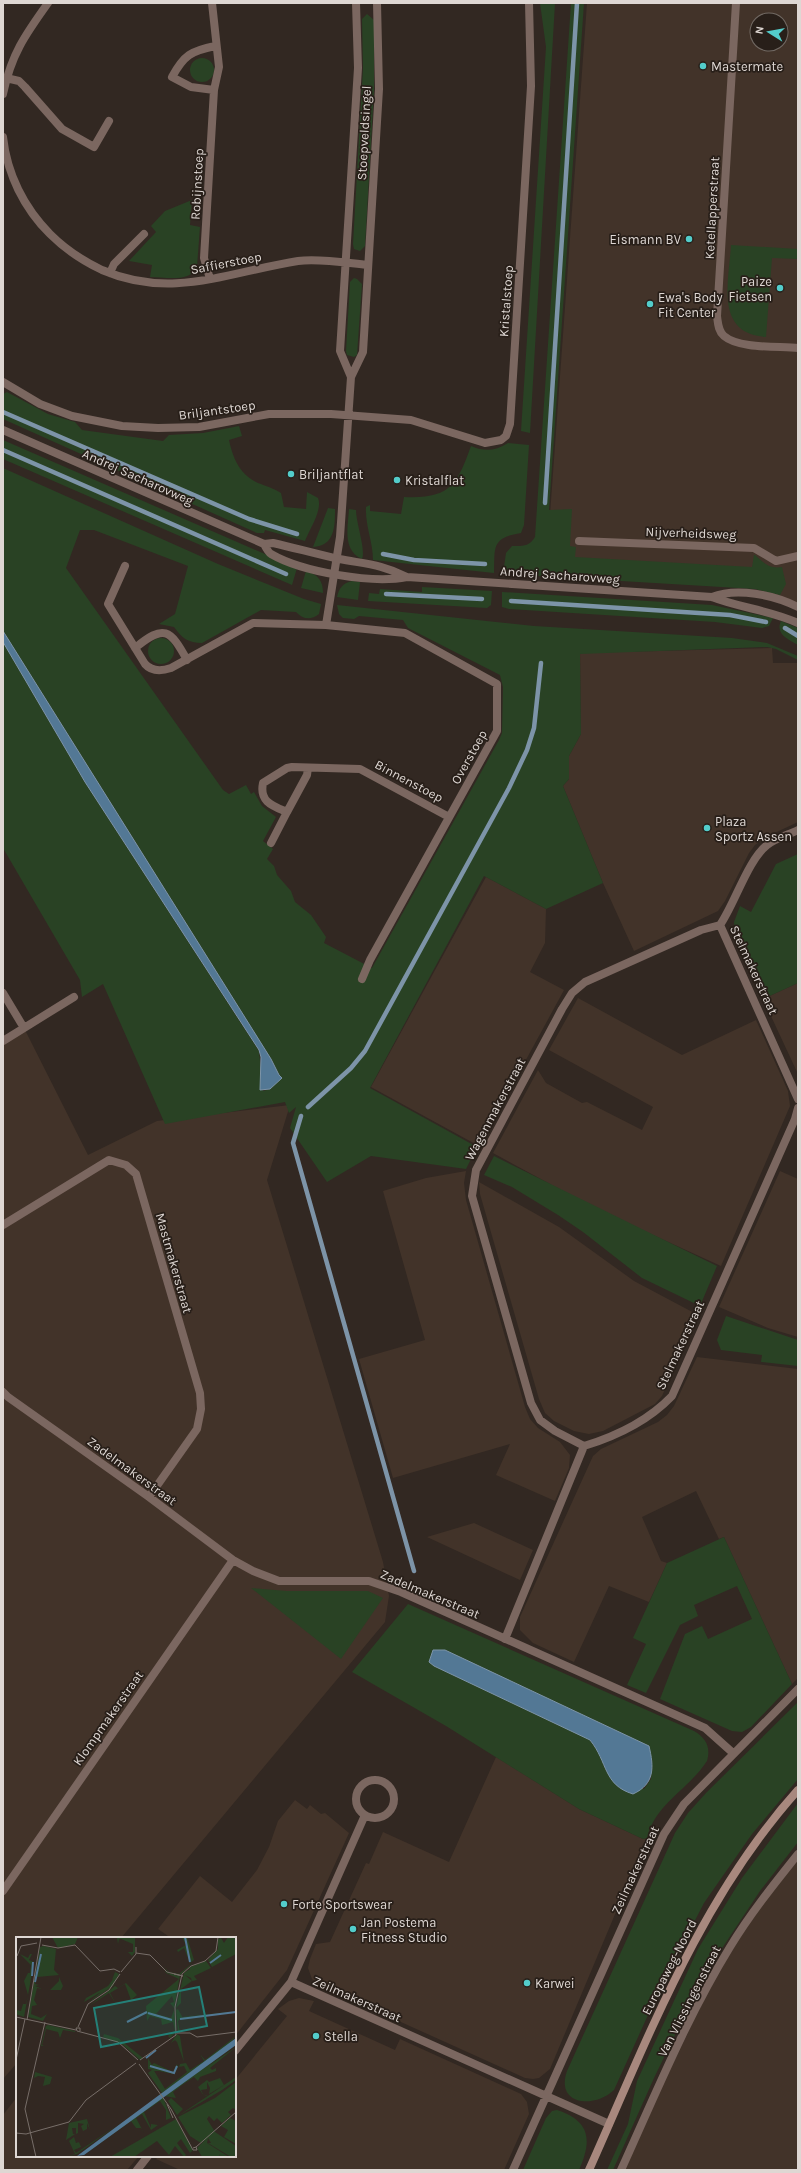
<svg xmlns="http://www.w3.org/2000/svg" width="801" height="2173" font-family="Karla,sans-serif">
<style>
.built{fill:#423329;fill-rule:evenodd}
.green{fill:#294224;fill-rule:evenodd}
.water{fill:#537895;stroke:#7d94a8}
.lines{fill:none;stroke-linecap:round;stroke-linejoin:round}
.stream{stroke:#7d94a8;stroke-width:4.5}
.minor{stroke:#7b6760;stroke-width:8}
.tertiary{stroke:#7b6760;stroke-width:8}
.secondary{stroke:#a8887e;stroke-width:8}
.poi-dot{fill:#53cdcb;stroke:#281f19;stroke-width:1.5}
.labels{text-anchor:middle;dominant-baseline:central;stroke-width:3.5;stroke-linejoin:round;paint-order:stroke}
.poi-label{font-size:13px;fill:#ded7d3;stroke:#281f19;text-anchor:start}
.street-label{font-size:13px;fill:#ded7d3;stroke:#281f19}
.inset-river{fill:none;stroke:#537895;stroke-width:2}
.inset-road{fill:none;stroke:#776e69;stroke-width:1}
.view{fill:#248078;fill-opacity:0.15;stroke:#248078;stroke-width:2}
.inset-edge{fill:none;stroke:#ded7d3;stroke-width:2}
</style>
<rect width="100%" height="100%" fill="#322822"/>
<!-- built -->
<path class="built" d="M587 3H798V603L747 585 546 570ZM757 20H781V44H757Z
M772 648 773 663H798V822L766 837 755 845 749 853 725 901 718 911 634 951 603 883 563 786 569 779V756L581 734 580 653Z
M486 877 546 909 545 943 530 972 564 990 479 1146 371 1087Z
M798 983V1074L763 999Z
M578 998 682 1055 756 1020 788 1091 790 1106 721 1266 598 1210 493 1153 538 1070 546 1083 582 1103 587 1102 642 1130 653 1107 549 1050Z
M24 1028 88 1155 157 1121 290 1105 267 1180 383 1562 389 1596 385 1622 121 1938H17V2063L3 2079V1041Z
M466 1171 464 1183 466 1200 525 1407 530 1419 538 1428 560 1442 570 1455 569 1468 555 1501 496 1475 510 1444 393 1478 359 1359 425 1340 383 1191 426 1178Z
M780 1171 798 1179V1337L768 1328 719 1307Z
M479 1182 559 1227 634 1281 698 1315 662 1396 655 1404 603 1431 589 1434 574 1431 554 1421 545 1413 539 1399 480 1194Z
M697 1357 798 1369V1678L792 1684 724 1537 719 1539 696 1491 642 1517 661 1561 667 1563 649 1602 609 1586 574 1662 533 1643 520 1630V1617L593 1456 601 1449 658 1422 667 1415 674 1406Z
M474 1523 533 1550 520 1580 427 1537Z
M496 1757 579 1809 643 1839 647 1838 550 2069 539 2078 533 2079 525 2078 321 1986 312 1979 308 1968 310 1959 316 1944 330 1942 366 1863 369 1864 383 1832 449 1862Z
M295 1800 307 1809 310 1805 321 1814 325 1813 349 1833 287 1970 235 2036V1938H171L158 1929 200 1876 232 1902 257 1870 269 1847 278 1821Z
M798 1854V2170H621L730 1947Z
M299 1998 314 2001 309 2011 395 2050 400 2039 521 2094 527 2102 529 2114 504 2170H180L156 2159 159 2156H235V2080L287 2016 278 2009 289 2001Z
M17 2097V2156H139L127 2170H3V2115Z"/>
<!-- green -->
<path class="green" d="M540 3H555L530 433 521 431 546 47Z
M571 3H584L549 510 572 509 570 546 576 547 575 557 752 567 754 555H755C764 563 769 569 782 567L786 584 780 595 755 589 503 574 506 553 512 546C522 546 529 547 535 537Z
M367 14 374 20V90L365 246 360 251 354 249 353 244 363 68 362 19Z
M190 70a12 12 0 1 1 24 0a12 12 0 1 1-24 0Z
M192 200 190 225 200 227 197 267C190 283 165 277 150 277L152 265 129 261 156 232 151 226 165 211Z
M731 245 798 249V259L772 258 766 337C714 334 729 281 731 245Z
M354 278 357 279 362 284 357 355 354 357 347 355 346 351 350 282Z
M7 392 48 414 75 422 82 430 163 441 169 435 203 433 239 426 242 436 229 440C233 458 239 474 258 483 266 486 273 488 281 493L284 507 306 509 307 492 318 498C323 510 309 530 305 541L265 530 264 533H257L3 419V394Z
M3 440 297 568 292 585 3 459Z
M508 443 529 445 524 525 521 533C491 538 495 547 494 573L373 560C373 542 365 525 366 507L370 505V511L401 514 404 497C450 499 457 485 471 446 485 452 495 451 508 443Z
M3 468 218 564 304 599 321 604 319 614C310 621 303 619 296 612L261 610 202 643C188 643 182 638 174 627L159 624 175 614 188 566 94 530H80L66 568 223 790 229 794 246 785 251 794 254 792 262 806 276 817 263 841 273 849 267 859 274 866 277 875 291 891 295 902 311 915 326 937 324 943 372 968 499 740 502 733 503 687 500 675 408 628 403 620 359 616 354 619 343 618 339 614 337 605 534 626 732 638 767 643 798 656V660L776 649 767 647 580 654 581 734 569 756V779L563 786 603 883 546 909 484 876 370 1088 477 1147 466 1169 371 1156 327 1182 290 1128 296 1107 289 1113 285 1102 165 1124 103 984 82 997 80 980 3 848V642L85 782 259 1051 263 1091 270 1089 280 1077 271 1059 3 631Z
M328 508 335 509C335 526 335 546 313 547Z
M349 509 356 510C356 523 366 550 362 559 342 550 348 527 349 509Z
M306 571C318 575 323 580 323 593L301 588Z
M352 581 360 582 358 600 337 597C339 588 343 583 352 581Z
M422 587 492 591 491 605 487 608 368 601 369 593 379 594 380 589 422 592Z
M502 592 712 605 773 618 769 626 762 628 715 622 509 609 502 607Z
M781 621 798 628V645C788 639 775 634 781 621Z
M148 651a13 13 0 1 1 26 0a13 13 0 1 1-26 0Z
M798 854V983L763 999 735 935 734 922 740 906 751 912 776 864Z
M494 1156 717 1266 700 1306 642 1278 583 1232 558 1215 512 1187 484 1175Z
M726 1316 798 1340V1366L761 1362 762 1355 721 1350 717 1340Z
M724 1537 792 1684 751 1727 742 1732 732 1731 660 1699 685 1634 702 1626 708 1639 752 1619 737 1586 694 1605 698 1616 680 1625 646 1693 627 1685 646 1644 633 1638 667 1563Z
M251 1588 287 1591H368L383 1598 341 1659Z
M408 1604 694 1731C706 1738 711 1747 707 1761 689 1789 655 1804 647 1838L643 1839 579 1809 446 1726 352 1672ZM477 1667 484 1669 652 1758 651 1779 644 1789 609 1775 598 1750 590 1740Z
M798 1702V1779L752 1834 704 1903 663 1982 614 2090C594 2109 555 2105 567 2071L675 1833 688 1813 706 1793Z
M798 1803V1842L760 1891 703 1977 654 2078 613 2170H607L628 2124 637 2081 698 1949 742 1878Z
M557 2110C591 2121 592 2141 579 2170H523L546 2118 552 2111Z"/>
<!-- water -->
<path class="water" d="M3 631 271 1059 279 1075 282 1078 270 1089 260 1090 261 1057 259 1050 85 782 3 642Z
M433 1650H445L649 1746C654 1767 655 1784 633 1794 603 1785 608 1762 590 1740L434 1666 429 1662Z"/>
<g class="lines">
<!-- stream -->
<path class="stream" d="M3 412 249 519 297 534
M3 450 286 574
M545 503 577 3
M383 554 414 560 485 564
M386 594 482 599
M511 601 730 615 766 622
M785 628 798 636
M308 1107 351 1068 365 1051 509 788 527 750 534 728 541 663
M301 1116 293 1143 414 1571"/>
<!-- minor -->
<path class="minor" d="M736 3 717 316C718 323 718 331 724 336 739 349 779 346 798 348
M6 78 19 81 25 87 62 129 94 147 109 121
M214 90 191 87 172 77C184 55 191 51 215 46
M3 94C11 55 25 35 48 3
M3 137C7 174 24 208 50 234 65 249 83 261 102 270 172 300 228 272 298 261 319 258 347 263 368 265
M110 273 114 264 144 234
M210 279 204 258 214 90 219 67 212 3
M351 377 340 351 358 68 356 3
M3 382 40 404 72 416 122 426 158 428 199 427 269 414H331L411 420 485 443 501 440 506 436 510 424 531 86 529 3
M579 541 754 548 776 561 798 556
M125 566 108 604 145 664C152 672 162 671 171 668L253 623 326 625 405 633 497 684V731L370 960 362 979
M326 625 340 537 351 377 363 352 379 89 377 3
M135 648C164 624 170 629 187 660
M308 768 307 775 287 812C273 806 259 802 263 783L287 768 292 767 360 769 449 817
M798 830C788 835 776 838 767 845 748 860 735 903 720 925L798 1099
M271 843 287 812
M3 993 24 1028
M3 1041 74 997
M3 1225 109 1160 126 1165 136 1174 200 1393 201 1409 197 1429 149 1497
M3 1392 8 1397 149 1497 233 1560 253 1571 279 1581H369L401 1592 705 1728 733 1753
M584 1446 555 1431 540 1420 531 1403 472 1196 476 1170 562 1009 572 993 585 982 701 930 720 925
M505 1639 584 1446C617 1436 648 1421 672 1396L795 1119 798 1108
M356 1799a19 19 0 1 1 38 0a19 19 0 1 1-38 0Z
M3 1891 233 1560
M291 1982 365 1815
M235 2051 291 1982 609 2124
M137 2170 148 2156
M513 2170 664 1834 684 1804 798 1689
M621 2170C655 2095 687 2017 730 1947 750 1914 774 1884 798 1854"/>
<!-- tertiary -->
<path class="tertiary" d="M3 430 264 544C266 548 268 552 271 554 302 572 372 584 407 577L712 597C740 608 770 610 798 623
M264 544 273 543C295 548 316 554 339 559 365 564 382 564 407 577
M712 597C737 587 774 595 798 607"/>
<!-- secondary -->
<path class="secondary" d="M589 2170C648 2038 700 1899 798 1790"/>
</g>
<!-- markers -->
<g class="poi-dot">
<circle cx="703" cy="66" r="4"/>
<circle cx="689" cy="239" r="4"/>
<circle cx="780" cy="288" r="4"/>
<circle cx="650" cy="304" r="4"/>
<circle cx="291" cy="474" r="4"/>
<circle cx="397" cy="480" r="4"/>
<circle cx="707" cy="828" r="4"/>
<circle cx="284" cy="1904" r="4"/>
<circle cx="353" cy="1929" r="4"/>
<circle cx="527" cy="1983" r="4"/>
<circle cx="316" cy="2036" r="4"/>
</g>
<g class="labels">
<!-- poi labels -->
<g class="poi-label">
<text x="711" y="66">Mastermate</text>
<text x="681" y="239" text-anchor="end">Eismann BV</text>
<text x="772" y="281" text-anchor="end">Paize<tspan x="772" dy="15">Fietsen</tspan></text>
<text x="658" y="297">Ewa's Body<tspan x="658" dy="15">Fit Center</tspan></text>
<text x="299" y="474">Briljantflat</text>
<text x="405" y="480">Kristalflat</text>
<text x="715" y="821">Plaza<tspan x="715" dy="15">Sportz Assen</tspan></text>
<text x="292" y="1904">Forte Sportswear</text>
<text x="361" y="1922">Jan Postema<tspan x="361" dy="15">Fitness Studio</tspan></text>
<text x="535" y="1983">Karwei</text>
<text x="324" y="2036">Stella</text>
</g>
<!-- street labels -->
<g class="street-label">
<text transform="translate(364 133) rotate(-87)">Stoepveldsingel</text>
<text transform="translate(197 184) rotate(-87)">Robijnstoep</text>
<text transform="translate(712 208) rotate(-87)">Ketellapperstraat</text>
<text transform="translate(226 263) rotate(-11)">Saffierstoep</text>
<text transform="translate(506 301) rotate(-86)">Kristalstoep</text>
<text transform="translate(217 410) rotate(-8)">Briljantstoep</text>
<text transform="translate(138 477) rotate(24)">Andrej Sacharovweg</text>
<text transform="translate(691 533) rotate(2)">Nijverheidsweg</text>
<text transform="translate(560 575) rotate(4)">Andrej Sacharovweg</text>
<text transform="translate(469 757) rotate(-61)">Overstoep</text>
<text transform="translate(409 781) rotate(28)">Binnenstoep</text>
<text transform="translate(754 970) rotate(65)">Stelmakerstraat</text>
<text transform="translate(495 1109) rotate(-62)">Wagenmakerstraat</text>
<text transform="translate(174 1263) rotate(74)">Mastmakerstraat</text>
<text transform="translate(680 1345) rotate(-65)">Stelmakerstraat</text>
<text transform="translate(132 1471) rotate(36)">Zadelmakerstraat</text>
<text transform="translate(430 1594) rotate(23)">Zadelmakerstraat</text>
<text transform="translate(108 1718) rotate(-55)">Klompmakerstraat</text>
<text transform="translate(635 1870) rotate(-65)">Zeilmakerstraat</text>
<text transform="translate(669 1967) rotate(-63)">Europaweg-Noord</text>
<text transform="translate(357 1999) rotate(24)">Zeilmakerstraat</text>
<text transform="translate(689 2001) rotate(-63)">Van Vlissingenstraat</text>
</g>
</g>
<!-- overview -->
<g transform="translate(16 1937)">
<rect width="220" height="220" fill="#322822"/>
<path d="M36 0H62L59 7 42 11ZM107 0H119V15L116 19 112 15H117V7L105 2H103L102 7 106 8 102 7 101 1ZM166 0H171L178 23 174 26 168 11 162 15 161 13 170 8ZM212 0H220V17L196 30 192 23 202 12V2L205 1 208 6ZM24 10 28 9 40 12 38 33 43 38 21 40 19 47 23 48 19 49 26 52 21 51 18 63 21 68 16 69 15 77 25 81 31 77 27 84 12 80ZM4 17 12 21 14 17H16L13 23 18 25 8 80 0 77V73L5 74 7 67H10L12 58 8 44 12 36H14L15 28ZM190 24 195 31 178 39 181 43 176 44 175 41 169 38 176 44 165 52V66L160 71 168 36 174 32V36V30ZM178 25 164 38 158 71 154 66 158 65 156 59 140 77 155 81 158 73 160 95 154 101 152 99 159 94 157 85 146 88 145 82 134 79 131 84 130 69 163 42 150 36 149 34 152 36 161 38 152 35 147 29 153 35 163 37V39L164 36ZM99 35 103 37 97 49 72 66 85 55 68 65 70 61 92 49 98 41 96 43ZM43 40 47 49 45 53H34L43 44ZM110 46 121 58 115 63 109 47 94 56 100 67 93 56 73 69 99 49 102 51ZM162 72 167 81V80L189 76 169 80 212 75H220L164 82 162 84 164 96 162 95 160 73ZM32 88 59 94V95L47 93 44 101 42 95 30 92 26 108 28 109H25L30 89ZM88 97 102 101 127 121 124 123 107 108 87 100ZM161 97 164 99 168 125 161 105 159 103 155 106ZM220 99 212 108 146 156 132 136 137 132 149 152 171 135 168 129 163 130 164 127 170 126 174 133 188 124 184 117 189 123ZM220 108 186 133 220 110 194 131 196 133 200 131V134L184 140 182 144 178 140 166 148 157 155 160 161 148 159ZM132 121 136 128 138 126 157 135 161 127 162 130 158 137 132 132ZM19 135 36 140 34 147 27 149 29 140 22 139 18 141ZM220 140V143L206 153 162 179ZM204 141 208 148 193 157 194 151 191 145V152L185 153 188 159 192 158 190 159H188L182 150 191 143 193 145ZM220 145V173L217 171 212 175 215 178 206 186 201 181 198 184 193 179 191 182 199 195 220 209V220H215L192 206H195L192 201 191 206 213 220H205L203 217 204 220H186L181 211 189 203 185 206 174 199 162 180 199 161ZM147 160 155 181 150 183V173L144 164 128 175 135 191V187L142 188 135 193 126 177 120 181 128 196 125 191H120L115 184 73 214V213ZM155 161 167 172 161 178 152 164ZM214 181 220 184V207L208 200 212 193 205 189ZM71 182 74 193 71 186V192L67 194 65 189 68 187 62 186V196L60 197V191H56L57 197H59L50 203 53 186ZM160 182 177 213 174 216 165 202 161 206 170 218 168 220 159 209 153 218 141 204 118 220H94ZM103 187 61 217 50 220 59 217 53 204 58 200 60 206 63 205 61 200 65 210 58 213 60 216Z" fill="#294224"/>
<path d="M220 101V108L68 218 52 220 61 219Z" fill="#537895"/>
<path class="inset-river" d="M169 0 174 25M194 26 205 18M16 39 17 25M19 45 25 17M132 76 156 83M164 82 220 75M111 85 131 75M130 121 140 113M134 129 158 136 161 129"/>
<path class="inset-road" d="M26 8 42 11 59 8 84 34 98 32 104 35M120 16 134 18 151 35 167 39 158 37M1 19 5 9 21 6M105 35 120 17V10M0 80 60 93M11 83 25 0M62 90 72 67 93 53 104 37M64 94V91H60L61 94 102 105 122 123M161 96H174L181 100 220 95M0 123 9 82M124 123 160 98 159 70 166 37 175 29 189 24 200 14 202 0M123 127 155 172 177 213H181L180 210 177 211M151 167 157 181M0 196 10 197 53 185 70 163 120 126M180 210 220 175M20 220 9 172 29 85"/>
<path class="view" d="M183 50 191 89 85 110 78 71Z"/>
<rect width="220" height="220" class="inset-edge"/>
</g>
<!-- border -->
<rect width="801" height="2173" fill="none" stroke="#ded7d3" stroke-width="8"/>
<!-- north arrow -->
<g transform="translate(769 32) rotate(281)"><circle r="19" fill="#281f19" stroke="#716963"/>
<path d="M0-3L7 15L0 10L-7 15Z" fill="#53cdcb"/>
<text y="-6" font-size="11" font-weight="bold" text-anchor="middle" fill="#ded7d3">N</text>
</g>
</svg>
